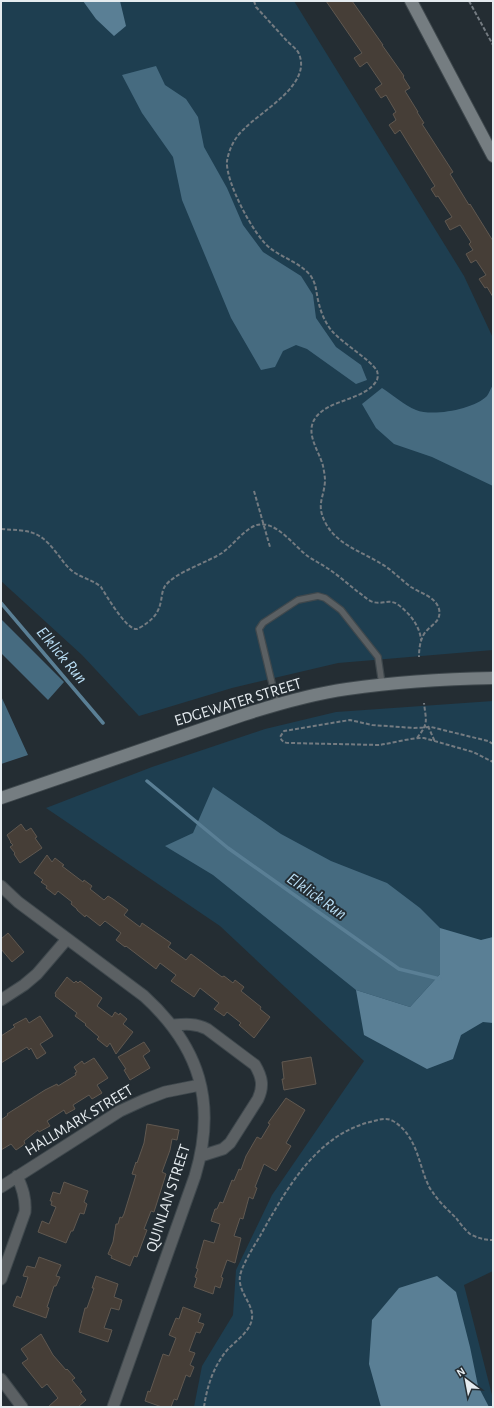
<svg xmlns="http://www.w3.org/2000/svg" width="494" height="1408" font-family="'Alegreya Sans',sans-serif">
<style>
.green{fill:#1e3e50}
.forest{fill:#466b80}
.water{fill:#5a7f95}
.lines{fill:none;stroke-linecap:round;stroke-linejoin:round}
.stream{stroke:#5a7f95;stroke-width:3.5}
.building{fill:#463e37;stroke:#605850}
.lane-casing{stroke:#3f484d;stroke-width:8}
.street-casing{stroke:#3f484d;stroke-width:13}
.secondary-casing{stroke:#3f484d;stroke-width:14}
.path{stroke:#747b81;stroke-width:2;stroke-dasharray:4 2;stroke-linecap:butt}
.lane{stroke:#5b6063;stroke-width:5.5}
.street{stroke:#5b6063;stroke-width:11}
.secondary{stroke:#757d81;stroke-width:12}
.labels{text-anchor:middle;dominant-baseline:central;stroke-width:4;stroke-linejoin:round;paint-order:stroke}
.street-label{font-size:16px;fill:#e5ebef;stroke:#242d33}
.water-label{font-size:17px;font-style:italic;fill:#badff6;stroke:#242d33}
</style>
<rect width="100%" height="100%" fill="#242d33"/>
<!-- green -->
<path class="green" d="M1 1H294L464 276 493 338V650L338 663 232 688 139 716 82 655 1 581Z
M493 701V1271L464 1285 493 1399V1407H194L202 1366 233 1315 236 1270 272 1195 364 1061 220 926 46 808 152 767 265 729 336 712Z"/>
<!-- forest -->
<path class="forest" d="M156 66 165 85 186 99 198 117 204 147 227 188 243 225 263 252 301 276 313 295 316 318 336 347 361 365 367 380 356 384 307 349 296 345 283 351 275 367 261 370 231 318 182 200 173 157 142 113 122 75Z
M493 385V486L432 457 394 444 376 428 362 404 382 388C393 395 404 405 416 410 433 417 474 409 487 396 489 393 491 388 493 385Z
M1 619 64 682 48 700 1 653Z
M1 696 28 755 1 764Z
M213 787 281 834 331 861 387 883 420 908 440 928V974L410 1007 356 990 213 875 165 846 193 833Z"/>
<!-- water -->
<path class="water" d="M83 1H120L126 26 114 36 96 19Z
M440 928 481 940 493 937V1023L483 1022 461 1035 453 1059 427 1069 364 1035 356 990 410 1007 440 974Z
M437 1276 456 1292 470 1347 478 1386 489 1407H381L369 1364 372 1320 399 1288Z"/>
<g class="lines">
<!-- stream -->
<path class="stream" d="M1 603 103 723
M147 781 228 848 399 969 440 979"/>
</g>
<!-- building -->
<path class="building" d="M326 1H352L383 45H382L404 76 403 77 410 88 405 91 418 112H417L424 123 422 124 453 172 450 174 469 205 470 204 493 241V297L487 287 485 288 479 279 486 275 476 260 471 263 466 254 473 250 469 244 471 242 460 225 450 230 445 221 452 217 438 196 436 197 431 189 435 186 433 183 400 130 395 134 389 125 396 120 393 114 396 112 386 95 381 98 375 89 382 84 367 62 360 67 354 58 362 53Z
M21 824 26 831 31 828 37 837 35 838 42 848 20 863 14 854 15 853 10 847 13 845 10 842H11L7 835Z
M47 855 52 862 55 858 64 865 62 866 83 882 84 880 92 886 90 889 104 900 108 896 113 899 128 910 124 915 140 927 142 923 171 943 168 947 186 960 191 954 222 977 224 976 233 983 235 980 244 987 241 991 261 1007 260 1009 270 1017 254 1038 239 1025 241 1023 227 1012 224 1016 214 1009 219 1003 200 988 194 997 171 981 176 975 160 963 156 969 126 946 125 947 116 940 121 933 105 921 100 926 86 915 85 917 77 910V909L71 904 72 902 58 891 55 895 46 888 47 886 41 882 43 880 34 873Z
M8 933 24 952 12 962 1 949V939Z
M67 977 74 983 76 981 78 983 80 981 102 998 97 1006 112 1017 115 1012 119 1015 120 1013 127 1019 123 1024 133 1032 116 1054 110 1043 107 1047 97 1039 99 1037 85 1025 86 1024 75 1016 77 1013 55 996 56 995 55 993Z
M40 1016 53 1036 40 1044 46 1053 37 1059 31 1048 29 1050 27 1047 1 1063V1036L15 1027 13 1025 26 1018 29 1023Z
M144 1042 150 1051 143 1056 150 1068 130 1080 124 1070 126 1069 118 1057Z
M311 1057 316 1084 284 1090 282 1079H284L282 1062Z
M94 1058 108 1078 97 1085 102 1093 92 1099 89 1095 73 1105 75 1109 66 1114 64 1110 47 1121 50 1126 39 1132 38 1130 24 1141 25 1144 16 1150 11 1144 1 1150V1120L8 1115 7 1114 45 1090 57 1084 58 1086 76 1075 75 1073 77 1072 74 1067 82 1061 84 1064Z
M286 1098 305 1110 286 1143 291 1146 276 1171 264 1164 255 1187 257 1188 253 1199 249 1197 243 1219 240 1218 234 1236 241 1238 235 1263 227 1260 221 1277 223 1278 220 1288 215 1286 213 1294 194 1287 197 1278 195 1277 198 1269 196 1268 204 1240 214 1243 220 1224 211 1221 215 1209H217L220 1202 223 1203 232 1180 234 1181 239 1169 241 1170 246 1156 257 1137 261 1139 270 1124 268 1123Z
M147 1124 179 1130 177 1140 172 1139 170 1150 162 1172 166 1174 154 1212 151 1211 144 1229 147 1230 141 1246 137 1257 134 1256 130 1266 111 1258 112 1256 108 1254 113 1242 116 1224H118L120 1217 122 1218 124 1214 136 1175 132 1174 136 1162 137 1163 144 1143Z
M64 1182 88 1191 84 1202 87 1204 84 1214 80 1213 73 1231H71L66 1243 38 1232 42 1221 49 1224 56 1207 51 1205 52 1201H50L53 1192 60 1194Z
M39 1257 61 1265 56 1276 60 1277 56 1286H54L47 1307 49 1308 46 1318 13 1306 17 1296 21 1298 28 1277 23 1276 27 1266 35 1268Z
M96 1276 118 1284 114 1297 122 1300 119 1310 111 1308 104 1328 112 1330 108 1342 79 1332 85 1308H87L94 1288H92Z
M183 1307 201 1314 198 1322 204 1324 200 1333 196 1332 189 1351 195 1353 190 1365 194 1367 190 1377 186 1375 177 1400 174 1399 171 1407H162L145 1401 148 1391 150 1392 163 1354 169 1356 176 1338 169 1335 176 1318 179 1319Z
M41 1334 53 1355 66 1370 67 1369 75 1378 72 1380 82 1392 80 1393 86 1400 78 1407H48L58 1398 47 1384 42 1388 22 1363 28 1359 21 1349Z"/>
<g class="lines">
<defs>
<path id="lane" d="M277 704 259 629 263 623 298 600 318 596 325 598 341 610 378 657 382 684"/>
<path id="street" d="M1 886 18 902 144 996C200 1047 217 1103 195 1176L113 1407
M1 1000 24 985 37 974 67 939
M172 1025C185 1024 196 1023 207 1029L255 1065C262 1077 264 1086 258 1099L230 1143 223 1149 201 1156
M1 1187 120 1111 144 1100 165 1092 200 1085
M1 1279 25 1212C26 1199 23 1189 17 1176
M1 1379 22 1407"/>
<path id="secondary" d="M411 1 493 156
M1 798 243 715C277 704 312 694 347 689 396 682 444 679 493 678"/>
</defs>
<!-- lane casing -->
<use href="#lane" class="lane-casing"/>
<!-- street casing -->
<use href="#street" class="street-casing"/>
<!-- secondary casing -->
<use href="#secondary" class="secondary-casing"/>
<!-- path -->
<path class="path" d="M254 1 256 7C267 19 277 30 287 41 291 45 297 49 299 54 312 85 261 111 244 129 235 137 229 149 227 161 225 181 254 236 270 248 283 258 300 263 310 275 317 284 316 294 319 304 321 313 326 324 332 331 342 343 371 360 377 371 378 374 378 377 377 380 374 385 370 389 364 392 349 401 327 403 316 417 304 433 319 450 323 466 324 471 325 476 325 481 324 498 316 504 325 522 336 544 360 551 380 563 391 569 400 579 411 587 420 593 436 597 439 609 442 622 430 625 424 634 420 641 419 649 419 657
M469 1 493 45
M254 491 270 547
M1 529C27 531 38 529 55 551 61 558 65 565 71 570 80 578 92 579 101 587 106 595 127 631 137 629 140 628 144 625 147 623 155 617 159 611 161 601 162 596 162 591 165 586 174 573 208 562 222 553 233 545 242 532 254 526 275 517 294 547 309 557 315 561 321 564 327 568 338 575 348 584 358 592 363 595 367 600 373 602 384 605 390 597 401 607 411 615 420 627 421 640
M428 726 435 742
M417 738C429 723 426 721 424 703
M493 744 488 741 431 727 414 728 372 725 350 720 284 731 280 737C282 742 285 743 290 743L379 745C393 743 409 738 424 738L473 752 493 762
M204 1407C207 1386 214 1365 228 1349 235 1342 246 1334 250 1325 259 1307 237 1294 240 1276 242 1265 254 1246 260 1236 286 1190 315 1136 370 1122 378 1120 386 1117 393 1121 415 1134 418 1159 426 1180 428 1184 429 1188 432 1191 438 1201 448 1210 456 1218 460 1223 465 1230 470 1234 477 1238 485 1240 493 1240"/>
<!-- lane -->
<use href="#lane" class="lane"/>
<!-- street -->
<use href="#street" class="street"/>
<!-- secondary -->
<use href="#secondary" class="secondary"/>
</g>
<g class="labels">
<!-- street labels -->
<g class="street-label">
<text transform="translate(238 702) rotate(-17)">EDGEWATER STREET</text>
<text transform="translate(79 1120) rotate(-31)">HALLMARK STREET</text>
<text transform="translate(168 1198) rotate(-72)">QUINLAN STREET</text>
</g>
<!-- water labels -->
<g class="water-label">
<text transform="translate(62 655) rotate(50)">Elklick Run</text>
<text transform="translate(317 896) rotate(35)">Elklick Run</text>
</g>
</g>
<!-- border -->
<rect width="494" height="1408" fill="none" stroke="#e5ebef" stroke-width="4"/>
<!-- north arrow -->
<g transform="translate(466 1380) rotate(328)" stroke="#242d33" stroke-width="3" paint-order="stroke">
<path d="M0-3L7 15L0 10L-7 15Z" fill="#e5ebef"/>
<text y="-6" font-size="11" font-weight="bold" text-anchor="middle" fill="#e5ebef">N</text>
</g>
</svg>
